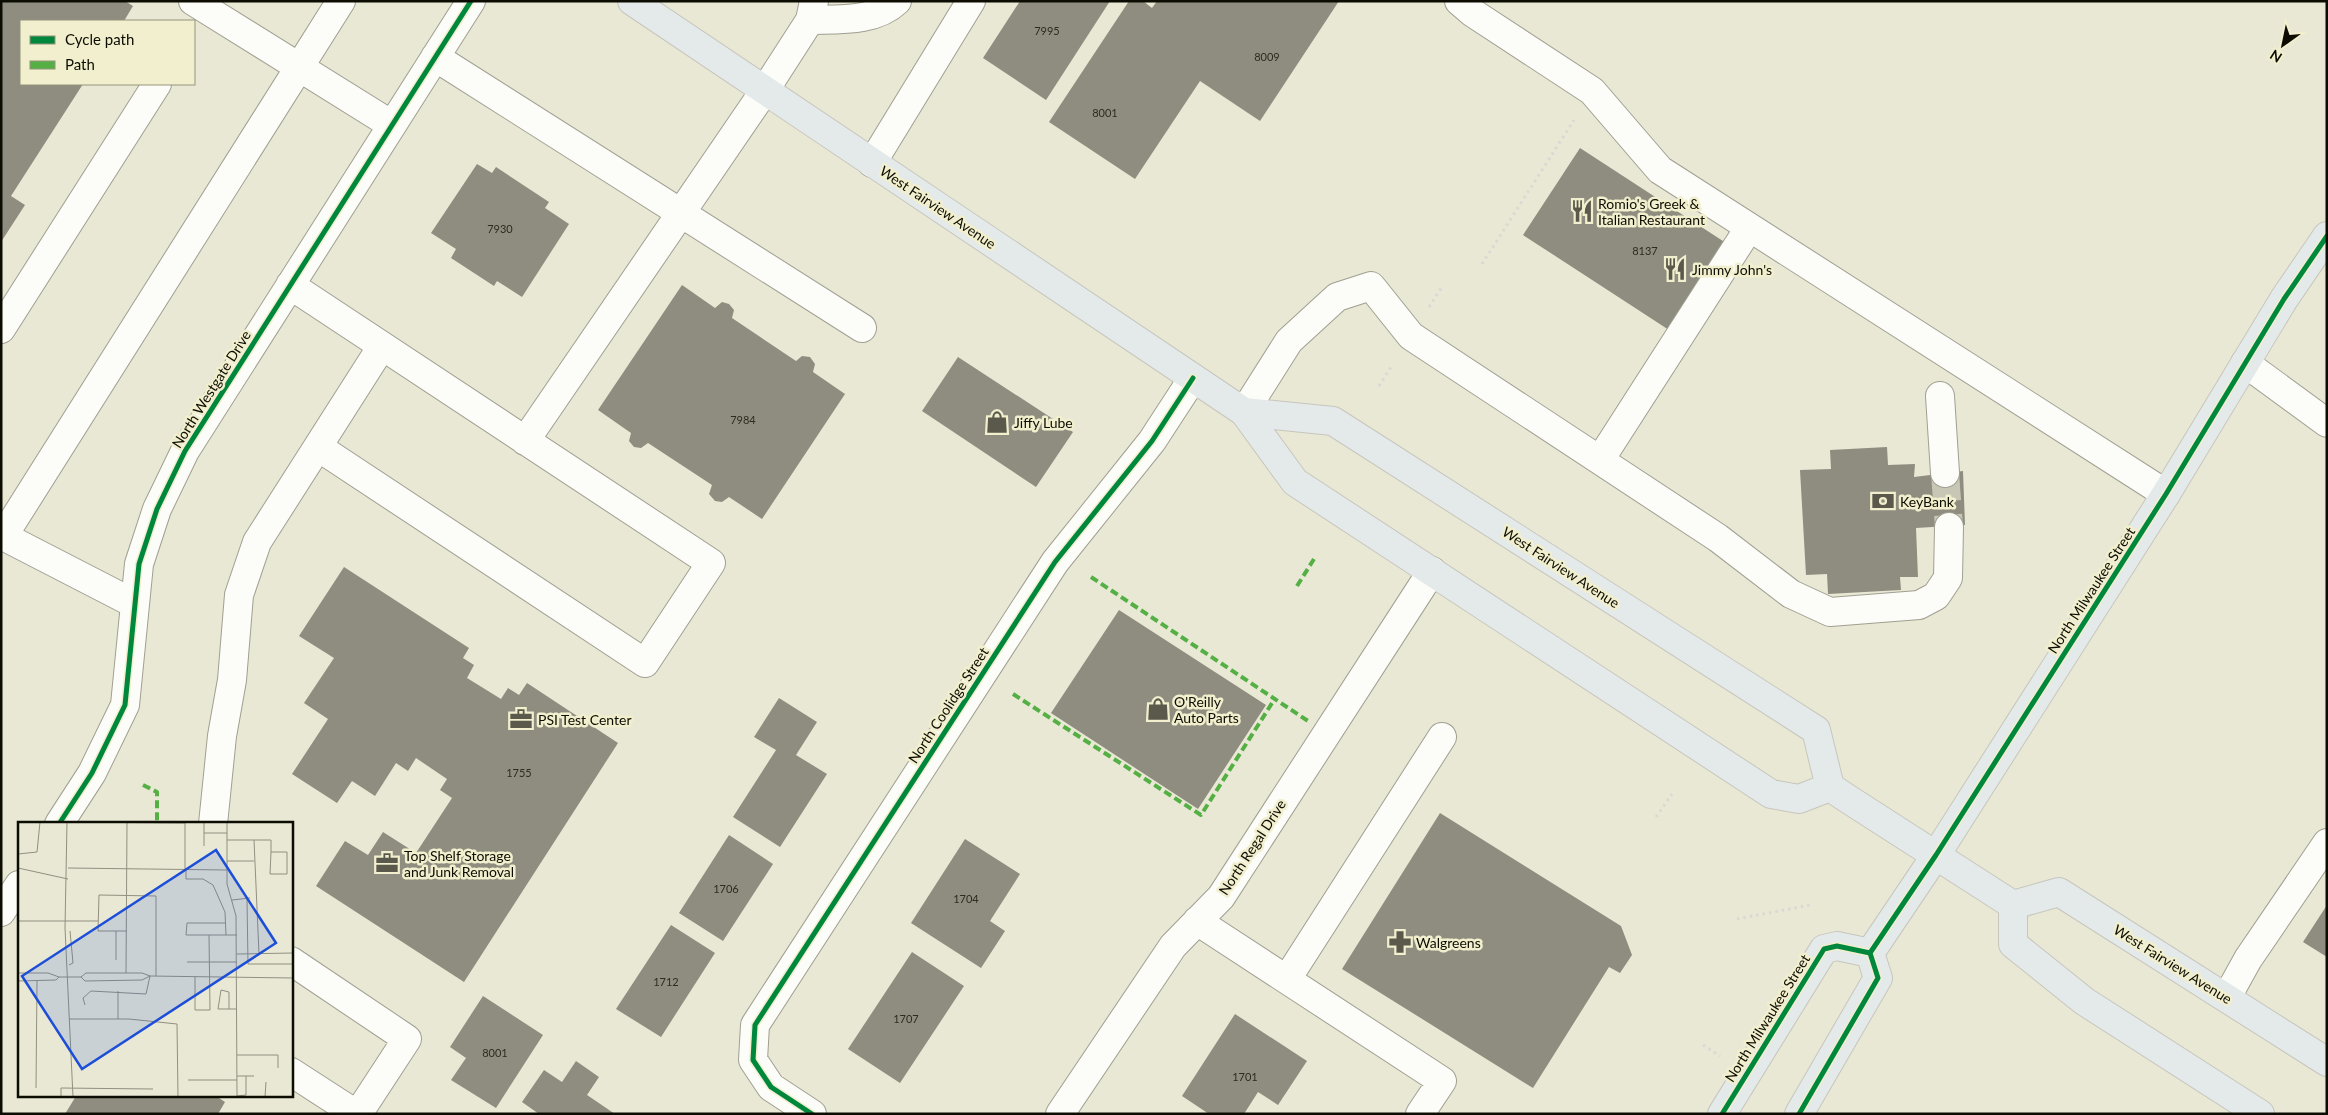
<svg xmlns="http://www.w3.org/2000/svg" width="2328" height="1115" font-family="Lato,sans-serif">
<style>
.building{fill:#8e8d7f}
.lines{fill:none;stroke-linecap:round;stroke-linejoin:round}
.minor-tunnel{stroke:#c8c7b6;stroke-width:28;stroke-dasharray:28 14;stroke-linecap:butt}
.minor-casing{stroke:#a09f91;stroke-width:30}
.major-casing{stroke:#c7c6bd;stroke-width:30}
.path{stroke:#d9d9d3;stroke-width:3;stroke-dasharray:2.5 4;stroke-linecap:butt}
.minor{stroke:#fcfcf9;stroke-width:28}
.major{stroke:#e4e9ea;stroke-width:28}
.quiet{stroke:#54b044;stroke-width:4;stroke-dasharray:8 4;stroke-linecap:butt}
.cycleway-casing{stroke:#f1efcd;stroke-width:8}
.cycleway{stroke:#00873e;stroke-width:5}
.labels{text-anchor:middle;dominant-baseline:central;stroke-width:5;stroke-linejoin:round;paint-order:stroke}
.number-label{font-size:11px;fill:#2d2c22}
.poi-label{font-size:14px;fill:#0d0c03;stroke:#f1efcd;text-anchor:start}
.street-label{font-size:14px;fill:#0d0c03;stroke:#f1efcd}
.inset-road{fill:none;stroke:#919081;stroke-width:1}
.view{fill:#1d4ed8;fill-opacity:0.15;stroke:#1d4ed8;stroke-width:2.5}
.inset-edge{fill:none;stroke:#0d0c03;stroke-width:2.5}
</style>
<rect width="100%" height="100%" fill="#e9e8d5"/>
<!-- building -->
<path class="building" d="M1 1H125L133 6 124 21H21V84H83L11 196 25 205 1 242Z
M1020 1H1110L1046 100 983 58Z
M1129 1H1143L1152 8 1157 1H1339L1260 121 1200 81 1135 179 1049 122Z
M1580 148 1726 243 1669 330 1523 235Z
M477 164 492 173 496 167 549 202 545 208 569 224 522 297 497 281 494 286 451 258 456 249 431 233Z
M682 285 715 308 722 302 729 304 734 310 732 318 796 361 802 356 810 357 815 364 813 372 845 394 762 519 729 497 722 502 715 501 709 494 712 485 648 443 641 448 634 447 629 441 631 433 598 410Z
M958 357 1073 432 1036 487 922 411Z
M1887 447 1888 465 1915 464 1914 477 1963 471 1965 525 1916 528 1918 577H1900L1901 590 1828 594 1827 574 1806 575 1800 470 1831 469 1830 450Z
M344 567 469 648 463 658 474 665 467 678 501 699 508 688 519 695 527 683 618 743 464 982 316 886 345 841 368 855 383 832 416 853 452 798 440 790 447 779 416 758 408 771 396 763 375 796 352 781 337 803 292 774 328 719 304 703 334 658 299 636Z
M1119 610 1266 705 1198 809 1051 713Z
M779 698 817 722 796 755 827 774 780 847 733 817 776 750 754 737Z
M1440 813 1621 926 1632 955 1620 973 1609 967 1533 1088 1342 969Z
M729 835 773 864 723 941 679 913Z
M965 839 1020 874 990 921 1005 931 981 968 911 923Z
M2327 905V957L2303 942Z
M671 925 715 953 661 1037 616 1009Z
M912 952 964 986 900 1083 848 1049Z
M483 996 543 1035 496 1108 451 1080 466 1058 450 1047Z
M1235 1014 1307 1061 1278 1105 1258 1092 1244 1114H1209L1182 1096Z
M576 1061 599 1077 587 1095 615 1114H539L522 1102 544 1070 562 1082Z
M76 1096H216L225 1102 218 1114H65Z"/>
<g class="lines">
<!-- minor-tunnel -->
<path class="minor-tunnel" d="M1945 473 1949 527"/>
<defs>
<path id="minor" d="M193 1 392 125
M1459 1 1473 13 1592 91 1660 170 2166 494
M810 20C839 19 875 22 897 1
M435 57 862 328
M872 163 971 1
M290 285 711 563 645 663 318 447
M1 329 157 84
M2245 363 2327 423
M1940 396 1945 473
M1244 412 1289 341 1337 297 1371 286 1411 336 1718 538 1791 594 1830 612 1919 605 1936 596 1948 578 1949 527
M525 441 765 90 810 20 814 1
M1600 460 1749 228
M1 535 135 604
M4 535 341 1
M59 824 92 773 125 705 139 564 157 509 185 451 471 1
M213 824 222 736 232 680 239 595 257 542 382 346
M1 912 19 885
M1197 921 1442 1081 1420 1114
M291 961 407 1039 358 1114
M1287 979 1442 737
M2227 997 2248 959 2327 843
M291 1072 356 1114
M812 1114 771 1087 753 1060 755 1025 1055 562 1152 441 1193 378
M1060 1114 1173 946 1221 897 1432 571"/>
<path id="major" d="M632 1 1244 412 1295 482 1771 794 1799 799 1830 787
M1244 412 1333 421 1816 730 1830 787 1848 799 2013 905 2059 892 2327 1062
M2013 905V944L2084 1001 2260 1114
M1870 953 1936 855 2166 494 2284 299 2327 236
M1722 1114 1824 949 1837 946 1870 953
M1799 1114 1878 978 1870 953"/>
</defs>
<!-- minor casing -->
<use href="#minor" class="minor-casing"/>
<!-- major casing -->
<use href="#major" class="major-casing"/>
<!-- path -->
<path class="path" d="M1482 264 1574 120
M1429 307 1442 287
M1379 386 1393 364
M1656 817 1672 794
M1737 919 1810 905
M1703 1045 1720 1056"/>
<!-- minor -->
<use href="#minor" class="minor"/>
<!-- major -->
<use href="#major" class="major"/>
<!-- quiet -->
<path class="quiet" d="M1091 577 1308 721
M1297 586 1314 559
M1013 694 1201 815 1274 700
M143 785 157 792V824"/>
<defs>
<path id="cycleway" d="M59 824 92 773 125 705 139 564 157 509 185 451 471 1
M1870 953 1936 855 2166 494 2284 299 2327 236
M812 1114 771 1087 753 1060 755 1025 1055 562 1152 441 1193 378
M1722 1114 1824 949 1837 946 1870 953
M1799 1114 1878 978 1870 953"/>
</defs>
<!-- cycleway casing -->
<use href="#cycleway" class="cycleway-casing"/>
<!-- cycleway -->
<use href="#cycleway" class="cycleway"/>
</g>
<!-- icons -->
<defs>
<symbol id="restaurant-bare" viewBox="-9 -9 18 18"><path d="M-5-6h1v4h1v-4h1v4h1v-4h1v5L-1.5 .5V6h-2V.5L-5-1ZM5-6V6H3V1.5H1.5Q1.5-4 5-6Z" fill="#5a594c" stroke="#f1efcd" stroke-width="2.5" paint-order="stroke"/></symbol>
<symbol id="shop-bare" viewBox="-9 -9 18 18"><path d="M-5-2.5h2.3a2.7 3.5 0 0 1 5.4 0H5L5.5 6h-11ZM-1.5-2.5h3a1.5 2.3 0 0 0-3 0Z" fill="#5a594c" stroke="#f1efcd" stroke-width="2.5" paint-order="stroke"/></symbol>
<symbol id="bank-bare" viewBox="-9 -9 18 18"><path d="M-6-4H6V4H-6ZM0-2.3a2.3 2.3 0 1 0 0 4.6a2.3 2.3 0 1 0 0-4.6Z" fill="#5a594c" stroke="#f1efcd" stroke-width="2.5" paint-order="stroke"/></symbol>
<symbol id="office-bare" viewBox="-9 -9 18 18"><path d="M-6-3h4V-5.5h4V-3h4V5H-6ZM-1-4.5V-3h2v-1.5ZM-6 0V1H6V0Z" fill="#5a594c" stroke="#f1efcd" stroke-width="2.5" paint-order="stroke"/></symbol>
<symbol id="pharmacy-bare" viewBox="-9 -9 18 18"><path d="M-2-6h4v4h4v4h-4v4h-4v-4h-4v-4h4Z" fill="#5a594c" stroke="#f1efcd" stroke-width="2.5" paint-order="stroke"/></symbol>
</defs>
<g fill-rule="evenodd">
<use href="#restaurant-bare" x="1566" y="195" width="32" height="32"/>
<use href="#restaurant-bare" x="1659" y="253" width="32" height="32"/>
<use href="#shop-bare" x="981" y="406" width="32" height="32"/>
<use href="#bank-bare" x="1867" y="485" width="32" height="32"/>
<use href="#shop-bare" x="1142" y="693" width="32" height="32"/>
<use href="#office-bare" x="505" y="703" width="32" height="32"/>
<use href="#office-bare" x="371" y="847" width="32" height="32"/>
<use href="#pharmacy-bare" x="1384" y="926" width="32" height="32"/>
</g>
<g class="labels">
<!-- number labels -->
<g class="number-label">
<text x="1047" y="30">7995</text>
<text x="1267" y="56">8009</text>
<text x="1105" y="112">8001</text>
<text x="500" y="228">7930</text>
<text x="1645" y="250">8137</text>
<text x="743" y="419">7984</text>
<text x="519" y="772">1755</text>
<text x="726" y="888">1706</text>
<text x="966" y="898">1704</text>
<text x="666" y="981">1712</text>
<text x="906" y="1018">1707</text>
<text x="495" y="1052">8001</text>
<text x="1245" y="1076">1701</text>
</g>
<!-- poi labels -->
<g class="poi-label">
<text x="1598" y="203">Romio's Greek &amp;<tspan x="1598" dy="16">Italian Restaurant</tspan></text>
<text x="1692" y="269">Jimmy John's</text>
<text x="1014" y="422">Jiffy Lube</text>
<text x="1900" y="501">KeyBank</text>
<text x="1174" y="701">O'Reilly<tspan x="1174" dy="16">Auto Parts</tspan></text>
<text x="538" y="719">PSI Test Center</text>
<text x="404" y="855">Top Shelf Storage<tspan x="404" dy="16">and Junk Removal</tspan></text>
<text x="1416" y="942">Walgreens</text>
</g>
<!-- street labels -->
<g class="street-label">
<text transform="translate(938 207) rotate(34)">West Fairview Avenue</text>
<text transform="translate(211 389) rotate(-58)">North Westgate Drive</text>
<text transform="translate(1561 567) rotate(33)">West Fairview Avenue</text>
<text transform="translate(2091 590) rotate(-57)">North Milwaukee Street</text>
<text transform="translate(948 705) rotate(-57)">North Coolidge Street</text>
<text transform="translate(1252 847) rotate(-57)">North Regal Drive</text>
<text transform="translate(2173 964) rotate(32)">West Fairview Avenue</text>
<text transform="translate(1767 1018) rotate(-58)">North Milwaukee Street</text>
</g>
</g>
<!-- overview -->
<g transform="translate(18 822)">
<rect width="275" height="275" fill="#e9e8d5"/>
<path class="inset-road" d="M49 0 47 106 55 275M51 0 167 1M167 0V48M186 0V24M209 0V62L218 94 219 275M186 11H209M209 18H253V30H269V52H252L253 30M236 18 241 132M0 32 19 30 22 0M209 39H236M0 46 50 57M50 46 209 48M168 48V57H185L195 63 207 90 208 113M229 77 230 142H275M214 78 232 76M0 99H80M208 101H169L168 113H219M98 109V138M109 109H80L81 73 138 74V154M219 132 275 131M169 140H219M51 143 55 141 52 109M0 151H30L41 155H63L68 151H124L132 154 275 156M108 151 109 0M63 155 67 159 124 158 132 154M177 155V188H192L191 113M0 159V275M0 159 38 158 41 155M100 169V197M67 183 65 176 73 169 128 172 132 154M211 187V170L203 168 200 187H219M51 197H111L159 202 160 275M219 233H260V246M219 254H236M170 258H219M18 266 19 159M219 274 228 273V254M43 275V266L135 267M247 275 248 260"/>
<path class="view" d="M198 28 258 121 64 247 4 154Z"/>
<rect width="275" height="275" class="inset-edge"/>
</g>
<!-- border -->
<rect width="2328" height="1115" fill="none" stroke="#0d0c03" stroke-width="5"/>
<!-- legend -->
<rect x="20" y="20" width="175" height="65" fill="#f1efcd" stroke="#96947c"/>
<rect x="30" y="36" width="25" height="8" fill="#00873e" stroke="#96947c"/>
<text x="65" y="45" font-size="15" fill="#0d0c03">Cycle path</text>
<rect x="30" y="61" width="25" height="8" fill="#54b044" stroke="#96947c"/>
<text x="65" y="70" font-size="15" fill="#0d0c03">Path</text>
<!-- north arrow -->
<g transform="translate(2283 45) rotate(213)" stroke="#f1efcd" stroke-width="4" paint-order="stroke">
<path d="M0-4L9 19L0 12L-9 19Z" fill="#0d0c03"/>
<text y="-8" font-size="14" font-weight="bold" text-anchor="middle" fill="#0d0c03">N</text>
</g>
</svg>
